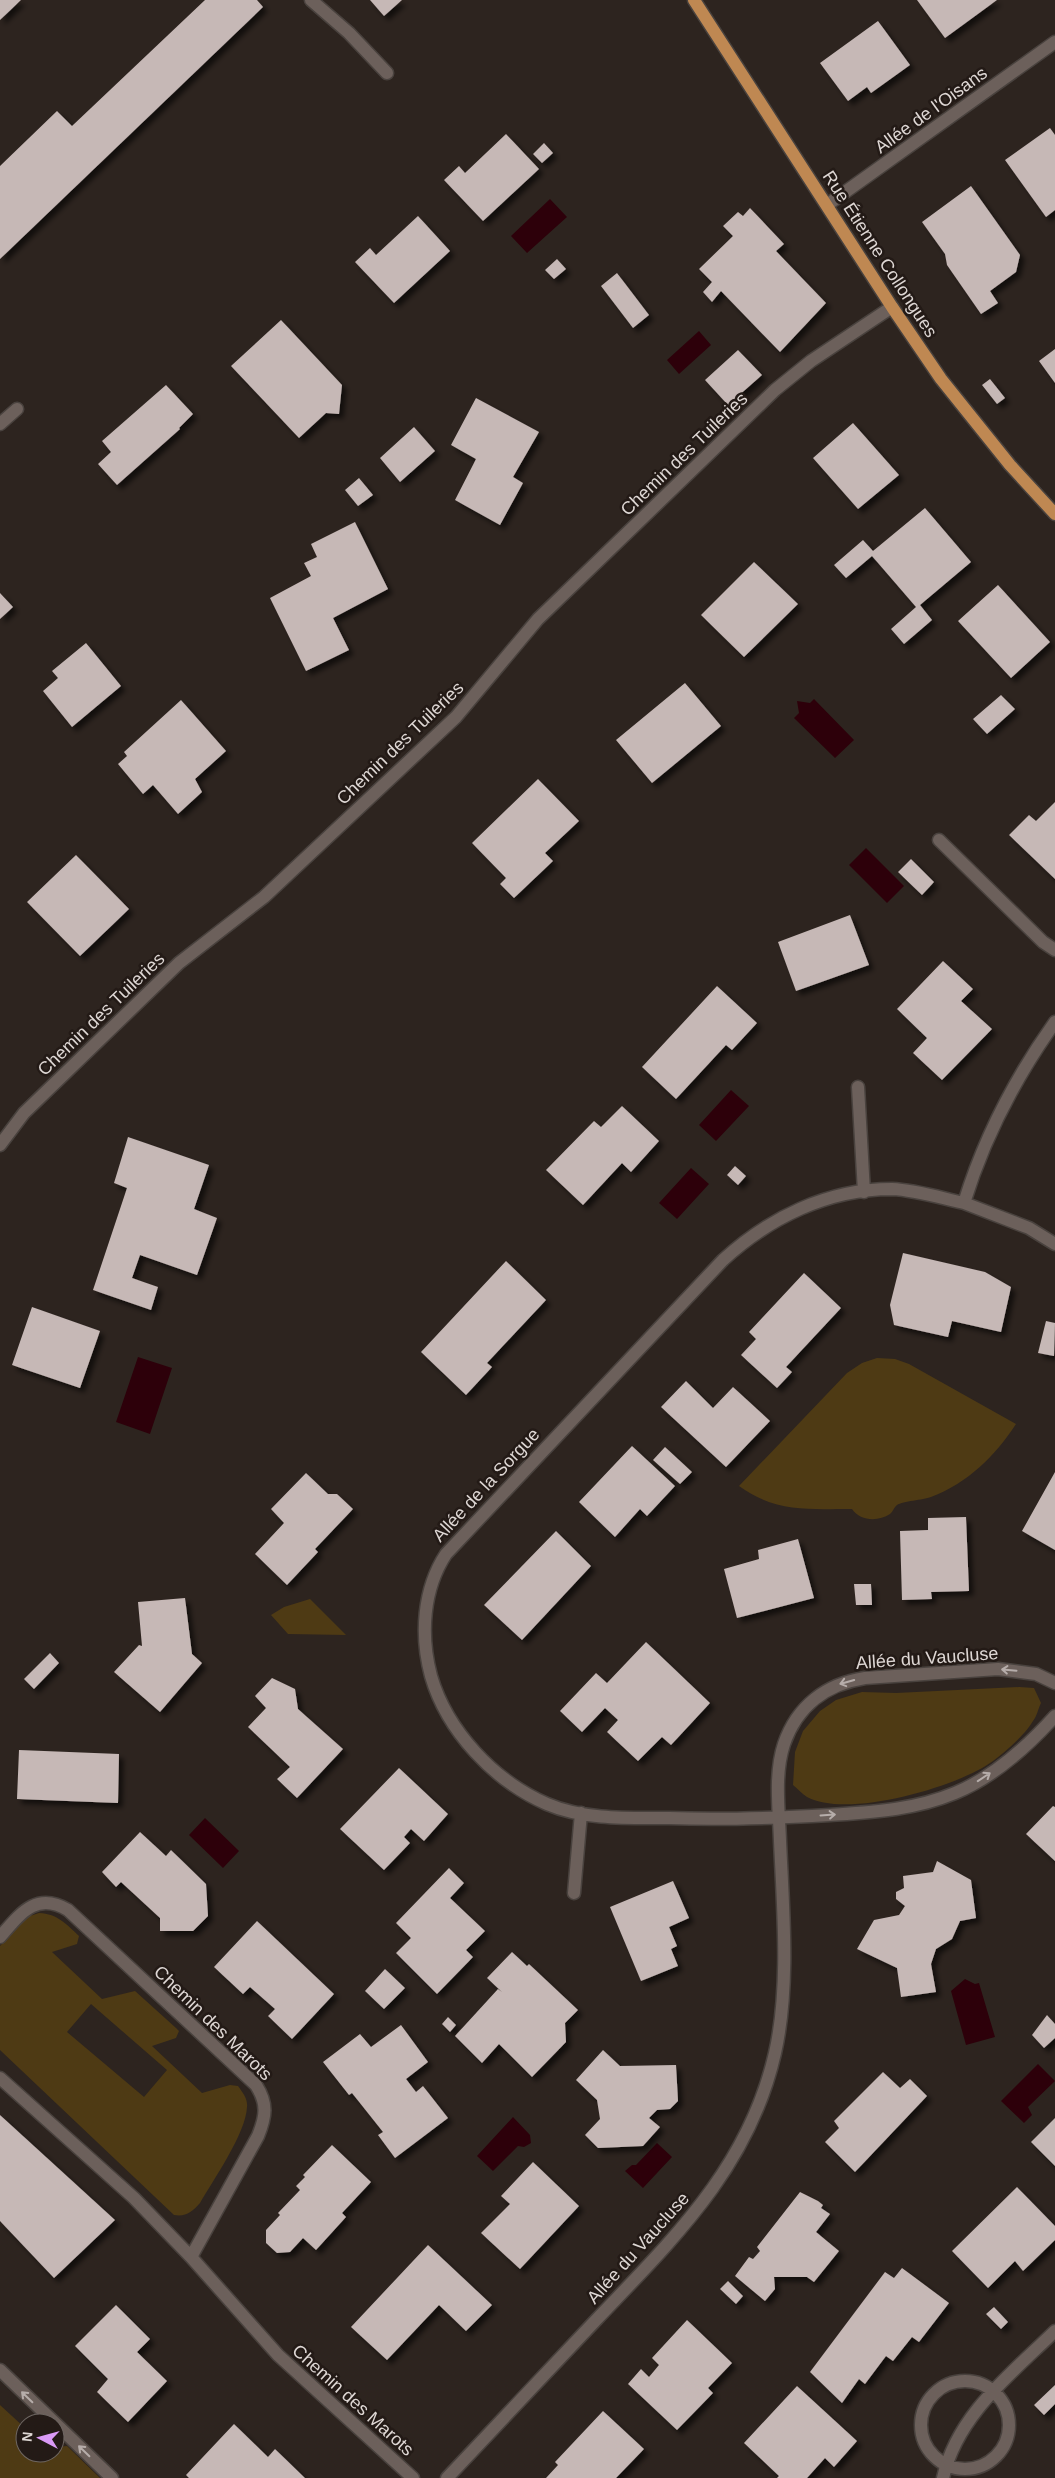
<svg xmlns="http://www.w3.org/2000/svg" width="1055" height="2478" font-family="Helvetica,sans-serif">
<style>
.green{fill:#4e3a14;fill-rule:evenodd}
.water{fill:#2d000a}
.building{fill:#c6b8b6;filter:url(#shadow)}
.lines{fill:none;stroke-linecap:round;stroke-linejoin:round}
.minor-casing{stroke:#49423e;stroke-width:15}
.major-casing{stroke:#49423e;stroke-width:15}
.minor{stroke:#6c605b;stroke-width:12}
.major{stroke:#bf8852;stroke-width:12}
.oneway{stroke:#b6adaa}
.labels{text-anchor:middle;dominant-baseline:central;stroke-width:5;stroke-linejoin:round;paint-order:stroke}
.street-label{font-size:18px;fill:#ded7d4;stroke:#231a16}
</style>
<defs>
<filter id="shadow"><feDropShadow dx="4.5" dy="4.5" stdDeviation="2.5" flood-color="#0009"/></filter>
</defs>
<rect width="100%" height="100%" fill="#2d241f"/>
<!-- green -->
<path class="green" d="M877 1358 895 1359 909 1364 1016 1424C995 1456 968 1483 931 1497 923 1500 903 1501 897 1505 894 1507 893 1512 890 1514 878 1522 860 1521 852 1509 809 1509 776 1513 739 1486L847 1373 862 1363Z
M310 1599 346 1635 288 1634 271 1615 284 1607Z
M1019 1687 1034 1688 1041 1703C1038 1709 1037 1716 1033 1721 1025 1735 1006 1751 993 1761 958 1787 847 1819 807 1797 802 1794 797 1788 793 1785L795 1752 803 1731 820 1711 836 1700 862 1692 896 1693Z
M39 1913C58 1914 66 1924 79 1936L77 1944 52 1952 102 1999 135 1991 176 2028 179 2031 176 2038 152 2046 202 2093 230 2085 238 2086C243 2093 248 2099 247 2107 246 2133 214 2179 200 2203 192 2212 186 2217 174 2215L0 2050V1946L27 1917ZM91 2004 167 2070 144 2097 67 2032Z
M0 2405 25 2428V2453H55V2447L67 2446 100 2478H0Z"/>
<!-- water -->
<path class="water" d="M550 199 567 217 527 253 511 236Z
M699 331 711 345 679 374 667 360Z
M814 699 854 740 835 758 794 718 799 713 797 701 810 703Z
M866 848 904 886 887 903 849 865Z
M731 1090 749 1106 716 1141 699 1125Z
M691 1168 709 1184 677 1219 659 1203Z
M138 1357 172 1368 150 1434 116 1422Z
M205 1818 239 1851 223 1868 189 1835Z
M965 1979 975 1984 979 1983 995 2037 966 2045 951 1991Z
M1038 2064 1055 2081 1028 2107 1032 2115 1024 2123 1001 2101Z
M513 2117 530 2135 531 2143 524 2147 518 2146 493 2171 477 2156Z
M657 2143 672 2157 643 2188 625 2171 632 2165H636Z"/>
<!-- building -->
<path class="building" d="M0 0H21L0 20Z
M205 0H257L263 7 0 259V166L57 111 72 126Z
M370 0H402L384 16Z
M917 0H997L945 38Z
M878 21 910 65 871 93 867 87 848 101 820 63Z
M1050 128 1055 135V210L1046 217 1005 160Z
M506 134 539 169 483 221 444 180 459 166 465 173Z
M544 143 553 153 542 163 533 154Z
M971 186 1020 255 1016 272 990 291 998 303 981 314 947 265 945 254 922 222Z
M750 208 784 244 776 251 826 303 780 352 721 291 712 302 703 292 712 282 699 269 733 236 723 226 738 212 743 216Z
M418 216 450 251 394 303 355 262 370 248 376 255Z
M557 259 566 269 554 279 545 270Z
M617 273 649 315 633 328 601 286Z
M281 320 342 385 339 414 326 413 299 438 231 366Z
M1055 349V383L1039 361Z
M738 350 762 375 728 405 705 380Z
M990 379 1005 398 997 404 982 385Z
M166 385 193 414 179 428 180 429 117 485 98 464 111 452 102 441Z
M476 398 539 432 513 477 523 483 500 525 455 500 476 459 451 445Z
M853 423 899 475 858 509 813 458Z
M414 427 435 451 400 482 380 458Z
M359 478 373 495 358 506 345 490Z
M925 508 971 562 920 605 932 620 904 644 891 629 916 607 872 556 846 578 834 565 863 540 873 551Z
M355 522 388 589 333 618 349 650 306 671 270 598 311 576 304 563 317 557 311 544Z
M754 562 798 604 744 657 701 615Z
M998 585 1050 642 1011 678 958 621Z
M0 593 13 607 0 619Z
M86 643 121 686 72 727 43 691 58 678 52 671Z
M685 683 721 726 652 783 616 740Z
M1001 695 1015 709 987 734 973 719Z
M181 700 226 751 195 779 202 792 178 814 153 785 143 794 118 764 127 756 124 752Z
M538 779 579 821 545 853 553 861 514 898 500 884 506 878 472 843Z
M1055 802V879L1009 835 1029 815 1036 821Z
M76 855 129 909 80 956 27 902Z
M911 859 934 882 922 895 898 872Z
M850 915 869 965 796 991 778 942Z
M943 961 973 989 961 1001 992 1029 942 1080 913 1053 927 1038 897 1009Z
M717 986 757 1023 732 1050 726 1045 676 1099 642 1067Z
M622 1106 659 1141 631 1172 622 1163 583 1205 546 1170 594 1121 601 1127Z
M128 1137 209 1165 194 1209 217 1218 197 1275 140 1255 132 1278 158 1287 151 1310 93 1290 127 1188 114 1183Z
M735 1166 746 1176 738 1185 727 1175Z
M903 1253 985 1272 1011 1287 1001 1332 952 1321 948 1337 894 1325 890 1305Z
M506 1261 546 1300 487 1363 492 1367 466 1395 421 1352Z
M804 1273 841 1308 786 1367 792 1372 777 1388 741 1355 756 1339 749 1332Z
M32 1307 100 1331 80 1388 12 1365Z
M1046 1321 1055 1323 1054 1356 1038 1353Z
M686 1381 713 1408 733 1387 770 1421 726 1467 661 1407Z
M632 1446 675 1486 647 1516 640 1509 615 1537 579 1502Z
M665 1447 692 1472 680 1484 653 1460Z
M1055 1472V1550L1022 1531Z
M306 1473 328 1494H337L353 1509 315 1549 318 1552 287 1585 255 1554 284 1523 271 1509Z
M966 1517 969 1591 931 1592 932 1599 902 1600 900 1531 928 1530V1518Z
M556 1531 591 1566 522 1640 484 1605Z
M798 1539 814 1598 737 1618 724 1569 759 1559 758 1550Z
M854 1584H871L872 1605H856Z
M185 1598 192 1654 202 1663 160 1712 114 1672 139 1645 142 1646 138 1602Z
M646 1642 710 1703 671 1745 662 1737 638 1761 607 1732 618 1720 605 1708 582 1732 560 1711 596 1673 607 1683Z
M50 1653 59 1663 34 1689 24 1679Z
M272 1678 295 1689 298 1709 343 1749 297 1798 277 1779 290 1767 248 1727 266 1708 255 1696Z
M19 1750 119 1754 118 1803 17 1799Z
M399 1768 448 1814 424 1841 411 1829 404 1837 410 1843 384 1870 340 1829Z
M1053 1806 1055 1807V1861L1026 1834Z
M140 1832 166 1856 171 1850 206 1884 208 1916 193 1931H160V1918L121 1882 116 1887 102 1872Z
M937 1861 971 1880 976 1918 960 1921 952 1939 936 1949 931 1964 936 1992 901 1997 897 1968 857 1949 874 1920 899 1915 905 1906 896 1899V1892L904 1888 903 1876 933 1872Z
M449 1868 464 1883 450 1898 485 1931 466 1950 473 1957 437 1994 396 1953 411 1938 396 1923Z
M673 1881 689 1918 669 1927 677 1946 671 1949 678 1966 641 1981 610 1907Z
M257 1921 334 1994 292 2039 268 2016 275 2009 250 1987 243 1994 214 1967Z
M512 1952 527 1966 529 1964 578 2010 565 2023 566 2042 532 2077 499 2044 482 2063 455 2036 498 1989 502 1992 487 1978Z
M385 1969 405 1988 384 2009 365 1991Z
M1047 2015 1055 2024V2038L1044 2048 1032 2035Z
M448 2017 456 2025 450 2032 442 2024Z
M401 2025 428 2062 406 2079 416 2092 423 2086 448 2118 395 2158 378 2135 383 2132 352 2093 349 2095 323 2062 360 2034 371 2047Z
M603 2050 620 2066 676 2065 678 2101 670 2109 657 2110 649 2118 660 2127 643 2146 598 2148 585 2135 600 2119 597 2100 576 2080Z
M883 2072 900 2088 910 2079 927 2096 855 2172 825 2142 839 2128 834 2121Z
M0 2115 115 2220 54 2278 0 2221Z
M1055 2118V2166L1031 2142Z
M332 2145 371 2182 342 2213 346 2217 316 2250 303 2238 290 2252 277 2253 266 2243V2230L280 2215 278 2213 300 2190 296 2186 305 2177 303 2175Z
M533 2162 579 2206 520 2269 481 2233 510 2204 501 2196Z
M1017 2187 1055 2226V2240L1023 2271 1015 2261 988 2288 952 2251Z
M800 2192 818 2201 823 2205 821 2208 830 2214 816 2232 839 2251 814 2282 807 2277H774L775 2289 765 2301 735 2276 749 2257 753 2259 760 2251 757 2247Z
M428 2245 492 2305 466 2331 439 2305 387 2360 351 2327Z
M902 2268 949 2303 919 2342 912 2337 893 2361 886 2356 865 2384 859 2379 842 2403 810 2372 885 2272 894 2278Z
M728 2281 743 2296 736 2304 720 2289Z
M116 2305 150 2339 137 2352 167 2381 128 2422 97 2392 108 2379 75 2346Z
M994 2307 1008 2322 1001 2329 986 2314Z
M687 2320 732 2363 708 2388 713 2393 677 2430 628 2384 641 2369 649 2377 659 2365 652 2358Z
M1055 2385V2404L1044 2415 1034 2405Z
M797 2386 857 2441 834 2467 825 2458 807 2478H777L779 2476 744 2443Z
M603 2411 644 2449 616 2478H546L558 2465 555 2462Z
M234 2424 268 2457 275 2449 305 2478H189L186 2475Z"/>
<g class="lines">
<defs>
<path id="minor" d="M311 0 349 33 387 73
M827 205 1055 42
M0 424 17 409
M939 840 1043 942 1055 950
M1055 1022C1015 1078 984 1138 964 1203L1029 1228 1055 1244
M858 1087 864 1192
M0 1145 24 1113 179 963 264 897 456 717 538 619 775 390 811 361 892 307
M964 1203C941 1198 916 1190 892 1189 827 1189 769 1218 723 1260L446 1554C423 1589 420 1635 431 1676 447 1731 494 1781 547 1804 584 1820 630 1818 669 1818 723 1820 776 1818 830 1815 873 1812 914 1810 955 1793 994 1777 1027 1747 1055 1716
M574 1893 581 1813
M0 1937C20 1914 36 1891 68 1910L256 2085C268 2104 266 2116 258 2136L191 2257
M0 2078 134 2198 191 2257 278 2355 413 2478
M0 2370 55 2423
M921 2425a44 44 0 1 1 88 0a44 44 0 1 1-88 0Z
M55 2423 112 2478
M447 2478C497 2425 547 2372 597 2319 674 2238 749 2167 775 2053 790 1987 783 1909 780 1841 779 1810 774 1774 784 1744 797 1706 826 1684 865 1678L998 1669 1036 1674 1055 1683
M943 2478C957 2415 1011 2374 1055 2331"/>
<path id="major" d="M694 0 892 307 941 379 1010 465 1055 514"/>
</defs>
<!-- minor casing -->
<use href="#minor" class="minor-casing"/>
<!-- major casing -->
<use href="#major" class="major-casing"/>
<!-- minor -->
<use href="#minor" class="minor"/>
<!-- major -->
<use href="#major" class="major"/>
</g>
<!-- one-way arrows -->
<defs><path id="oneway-shaft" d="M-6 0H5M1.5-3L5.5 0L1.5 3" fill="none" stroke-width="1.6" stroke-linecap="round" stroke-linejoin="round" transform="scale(1.25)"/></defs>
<g class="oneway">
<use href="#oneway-shaft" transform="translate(1009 1670) rotate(-175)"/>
<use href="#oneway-shaft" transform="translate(847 1682) rotate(164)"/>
<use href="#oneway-shaft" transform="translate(984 1777) rotate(-34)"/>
<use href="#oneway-shaft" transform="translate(828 1815) rotate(-4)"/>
<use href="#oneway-shaft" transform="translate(27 2397) rotate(-136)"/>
<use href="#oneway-shaft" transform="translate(84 2451) rotate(-136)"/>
</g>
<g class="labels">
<!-- street labels -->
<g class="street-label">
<text transform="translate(931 110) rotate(-36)">Allée de l'Oisans</text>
<text transform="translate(880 254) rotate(57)">Rue Étienne Collongues</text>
<text transform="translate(684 454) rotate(-44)">Chemin des Tuileries</text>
<text transform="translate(400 743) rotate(-44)">Chemin des Tuileries</text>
<text transform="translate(101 1014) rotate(-44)">Chemin des Tuileries</text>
<text transform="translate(486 1485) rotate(-47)">Allée de la Sorgue</text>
<text transform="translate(927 1658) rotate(-4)">Allée du Vaucluse</text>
<text transform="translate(213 2023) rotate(44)">Chemin des Marots</text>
<text transform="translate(638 2248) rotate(-48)">Allée du Vaucluse</text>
<text transform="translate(353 2400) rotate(42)">Chemin des Marots</text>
</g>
</g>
<!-- north arrow -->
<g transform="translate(40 2438) rotate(276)"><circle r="24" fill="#231a16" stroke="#6e6662"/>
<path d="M0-4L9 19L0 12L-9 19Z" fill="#da9af6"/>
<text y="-8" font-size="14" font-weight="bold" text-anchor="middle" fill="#ded7d4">N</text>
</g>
</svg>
